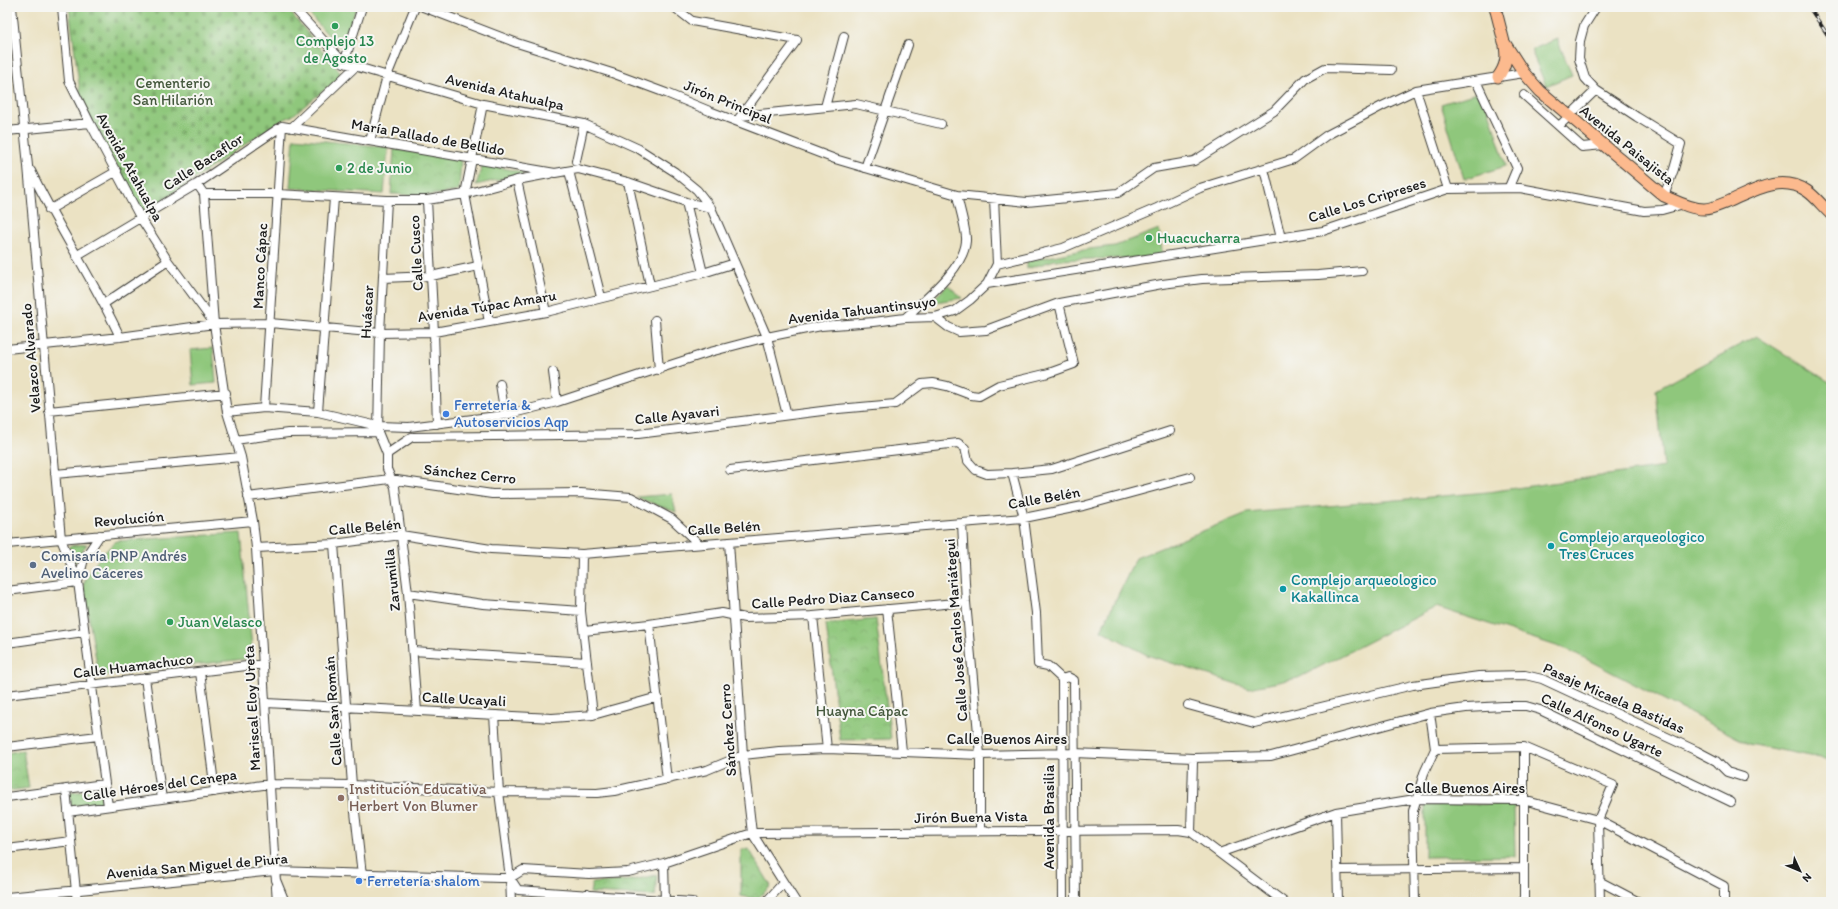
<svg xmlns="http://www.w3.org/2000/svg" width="1838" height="909" font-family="Itim,sans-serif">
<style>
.grass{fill:#8fc77b;stroke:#56724c}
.cemetery{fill:url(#cemetery-stones);stroke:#56724c}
.park{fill:url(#park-crowns);stroke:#56724c}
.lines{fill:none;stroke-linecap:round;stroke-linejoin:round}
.minor-casing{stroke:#3b3a35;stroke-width:10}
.major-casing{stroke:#3b3a35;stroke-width:13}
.minor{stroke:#fff;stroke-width:8}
.major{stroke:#fcba8e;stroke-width:11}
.rail-casing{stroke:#1c1c1c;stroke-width:3.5}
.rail{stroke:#f6f6f2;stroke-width:2;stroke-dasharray:6;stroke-linecap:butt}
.leisure-dot{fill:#2e9e5b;stroke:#f6f6f2;stroke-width:1.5}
.shop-dot{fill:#3f7fe0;stroke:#f6f6f2;stroke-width:1.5}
.culture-dot{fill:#0f9aa8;stroke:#f6f6f2;stroke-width:1.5}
.service-dot{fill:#5c6f8a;stroke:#f6f6f2;stroke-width:1.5}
.education-dot{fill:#8d6e63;stroke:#f6f6f2;stroke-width:1.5}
.labels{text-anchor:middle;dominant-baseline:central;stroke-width:4;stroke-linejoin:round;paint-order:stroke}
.leisure-label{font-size:15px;fill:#27864d;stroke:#f6f6f2;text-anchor:start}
.park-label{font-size:15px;fill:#44583d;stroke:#f6f6f2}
.street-label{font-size:15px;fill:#1c1c1c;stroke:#f6f6f2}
.shop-label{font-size:15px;fill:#366cbe;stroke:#f6f6f2;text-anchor:start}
.culture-label{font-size:15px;fill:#0d838f;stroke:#f6f6f2;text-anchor:start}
.service-label{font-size:15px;fill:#4e5e75;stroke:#f6f6f2;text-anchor:start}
.education-label{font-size:15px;fill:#785e54;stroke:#f6f6f2;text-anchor:start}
</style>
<defs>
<pattern id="cemetery-stones" width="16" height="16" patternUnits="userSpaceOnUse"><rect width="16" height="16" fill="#8fc77b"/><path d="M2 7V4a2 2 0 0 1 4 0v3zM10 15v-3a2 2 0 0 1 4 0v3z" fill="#7baa6a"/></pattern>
<pattern id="park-crowns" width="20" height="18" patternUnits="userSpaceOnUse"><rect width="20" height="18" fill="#8fc77b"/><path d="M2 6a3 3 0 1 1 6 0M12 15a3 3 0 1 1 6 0" fill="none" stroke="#7baa6a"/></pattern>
</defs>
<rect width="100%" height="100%" fill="#f6f6f2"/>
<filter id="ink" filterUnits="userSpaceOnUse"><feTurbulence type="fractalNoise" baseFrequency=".025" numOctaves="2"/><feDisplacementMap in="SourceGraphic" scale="8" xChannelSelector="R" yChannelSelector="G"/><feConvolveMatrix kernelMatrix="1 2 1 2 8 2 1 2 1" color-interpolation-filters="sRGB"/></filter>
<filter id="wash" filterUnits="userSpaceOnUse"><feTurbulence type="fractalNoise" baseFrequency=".012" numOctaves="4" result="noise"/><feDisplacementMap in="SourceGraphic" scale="16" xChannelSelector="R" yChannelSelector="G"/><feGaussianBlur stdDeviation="0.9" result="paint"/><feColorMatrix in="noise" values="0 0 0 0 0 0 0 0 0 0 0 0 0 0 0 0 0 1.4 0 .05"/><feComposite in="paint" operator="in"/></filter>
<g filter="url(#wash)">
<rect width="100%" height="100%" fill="#ebe2c3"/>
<!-- grass -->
<path class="grass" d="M303 7H357L341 45H337Z
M1557 39 1572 75 1546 86 1531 50Z
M1483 91 1506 166 1464 179 1441 104Z
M294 138 388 147 384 194 290 188Z
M483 164 527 173 476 185Z
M1159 229 1163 257 1055 260 1027 269V261L1089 249 1115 246Z
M948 285 962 298 929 303Z
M1756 336 1831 383V760L1749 744 1569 650 1436 607 1298 678 1249 688 1147 655 1101 630 1136 558 1247 513 1488 492 1664 467 1656 390Z
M213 348 216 383 193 385 190 350Z
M241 533 253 658 99 676 83 585C91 567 102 554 116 541Z
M87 544 74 564 69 546Z
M1514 804 1515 856 1425 857V805Z"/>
<!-- cemetery -->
<path class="cemetery" d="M69 7H286L340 72 338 79 292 116 278 122 143 214 81 100Z"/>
<!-- park -->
<path class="park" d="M394 149 461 160 459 191 425 196 391 194Z
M672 494 676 512 636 497Z
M876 619 891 739 840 740 826 624Z
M23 750 29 788 7 791V753Z
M101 789 102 803 71 807 70 793Z
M741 849H749L771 886 757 899 741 896Z
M657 875 655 896 590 893 592 883 633 880Z"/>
</g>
<g filter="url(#ink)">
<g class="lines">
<defs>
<path id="minor" d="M12 7 28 166 61 539 78 582 108 806
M62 7 69 81 90 123 140 217 168 261 214 323
M293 7 344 63 483 104 584 124 639 149 675 172 697 190 711 208 767 337 787 415
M423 7 517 43 612 73 666 93 712 112 835 159 957 195 1027 202 1118 193 1154 168 1194 161 1274 111 1305 79 1325 68 1391 70
M674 7 692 21 797 40 737 121
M1596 7 1584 26 1580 41 1579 59 1585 78 1596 90 1637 117 1681 144 1674 169 1664 196
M344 63 362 7
M1476 81 1517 168 1509 187
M1416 90 1448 189
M1524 95 1582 147 1604 145
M483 104 465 194 489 322
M825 107 844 36
M741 116 856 104 941 124
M282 126 555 173 578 169 628 182 686 202 711 208
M1559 126 1596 90
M291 128 354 68
M7 131 90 123
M370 141 387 76 415 7
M576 161 584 124
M865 168 908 45
M1264 169 1281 238
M31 171C58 228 94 280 120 337
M569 171 601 297
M517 180 546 312
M628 182 650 285
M197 184 204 194 214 324 227 412 241 457 253 521 256 548 275 871 276 880 285 902
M204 194H278L387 200H427L465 194 517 180 549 174
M994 198 997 264
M387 200 380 333 378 432 387 454V469L395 487 408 593 417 711
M427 200 434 332 437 424
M686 202 703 273
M49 210 117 171
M76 256 197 184 282 126
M383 278 431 276 478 266
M987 284 1323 231 1448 189 1520 188 1644 211 1662 210 1684 204
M105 303 168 261
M935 317 948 327 959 332 986 330 1059 303 1162 284 1202 279 1318 275 1362 271
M905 318C925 299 964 269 966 241 967 231 959 207 957 195
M655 320 659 370
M7 349 120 337 214 324 270 323 380 333 434 332 546 312 703 273 735 263
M553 372 557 402
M500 384 505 415
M264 408 282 126
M49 411 226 393
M227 412 264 408 318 412 378 426 409 427 505 415 557 402 710 352 767 337 821 326 874 322 905 318 935 317 955 311 970 300 987 284 997 264 1063 248 1157 208 1200 188 1294 159 1327 135 1382 106 1416 90 1524 73
M318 412 334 198
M412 437 638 434 838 409 895 404 922 384 933 383 947 386 971 395 979 396 999 385 1049 373 1074 364 1059 303
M235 440 288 433 378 432
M387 454 412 437
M730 470 958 443 965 448 968 461 976 470 987 474 1012 473 1052 469 1170 431
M1012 473 1024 518 1036 613 1038 664 1048 666 1062 679
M55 474 241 457
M248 497 390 479 492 494 581 493 631 497 672 519 699 544
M962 523 966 602 980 755V831
M7 533 8 544
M729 542 743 755 752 833 796 902
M7 544 253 521
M334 544 352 785 362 875
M256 548 334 544 401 535 491 549 582 554 1024 518 1083 506 1190 477
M582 554 581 611 593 715
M7 591 78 582 84 559 100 535
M408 593 483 604 581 611
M887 609 902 751
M813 616 827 749
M649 624 667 780
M584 631 649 624 722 613 745 618 813 616 966 602
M7 643 84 632
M413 651 587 662
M200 672 215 792
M145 678 162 799
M7 695 263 664
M266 703 552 718 593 715 658 697
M1188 705 1254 723 1413 685 1479 676 1525 675 1542 679 1697 751 1716 761 1727 772 1743 777
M494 715 499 792 510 878 511 902
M7 747 98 736
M1435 749 1524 747 1613 785 1598 820 1600 902
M66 789 77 902
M7 797 104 784
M68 812 270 784 352 785 499 792 597 793 614 791 707 770 743 755 779 751 827 749 980 755 1074 753 1193 758 1271 756 1430 713 1466 708 1504 706H1526L1540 710 1731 802
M1336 812 1338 902
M1191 832 1193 762
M7 849 71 841
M1219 853 1336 812 1415 799 1523 800 1598 820 1724 886V902
M664 863 665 902
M1338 870 1523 868
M510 878 518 890 692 902
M1599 881 1639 902
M276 887 277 902
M587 894V902
M7 897 275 871 500 878H510L523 870 589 874 628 872 664 863 752 833 1178 830 1191 832 1284 902
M766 902 783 883
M1063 902 1062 679 1068 677 1074 680 1076 902
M1415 902 1413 811 1424 773 1435 749 1430 713
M1524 902V747"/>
<path id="major" d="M1495 7 1504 42 1524 73 1540 91 1664 196C1676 201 1690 209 1704 209 1712 209 1722 204 1730 201 1755 190 1781 174 1807 191 1816 197 1823 207 1831 214
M1498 77C1506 66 1507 58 1505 46"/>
</defs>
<!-- minor casing -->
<use href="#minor" class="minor-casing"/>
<!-- major casing -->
<use href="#major" class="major-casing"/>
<!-- minor -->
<use href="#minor" class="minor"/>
<!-- major -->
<use href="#major" class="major"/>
<defs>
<path id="rail" d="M1809 7 1831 40"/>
</defs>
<!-- rail casing -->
<use href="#rail" class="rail-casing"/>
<!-- rail -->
<use href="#rail" class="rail"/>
</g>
</g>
<!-- markers -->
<g class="leisure-dot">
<circle cx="335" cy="26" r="4"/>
<circle cx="339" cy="168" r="4"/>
<circle cx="1149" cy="238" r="4"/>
<circle cx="170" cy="622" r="4"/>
</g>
<g class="shop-dot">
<circle cx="446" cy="414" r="4"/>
<circle cx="359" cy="881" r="4"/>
</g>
<g class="culture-dot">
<circle cx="1551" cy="546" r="4"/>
<circle cx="1283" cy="589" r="4"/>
</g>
<circle class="service-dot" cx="33" cy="565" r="4"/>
<circle class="education-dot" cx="341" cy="798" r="4"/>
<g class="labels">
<!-- leisure labels -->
<g class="leisure-label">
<text x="335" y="41" text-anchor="middle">Complejo 13<tspan x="335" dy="17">de Agosto</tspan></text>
<text x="347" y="168">2 de Junio</text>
<text x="1157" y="238">Huacucharra</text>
<text x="178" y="622">Juan Velasco</text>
</g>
<!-- park labels -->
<g class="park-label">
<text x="173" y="83">Cementerio<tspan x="173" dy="17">San Hilarión</tspan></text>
<text x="862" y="711">Huayna Cápac</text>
</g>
<!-- street labels -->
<g class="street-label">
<text transform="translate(505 92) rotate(13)">Avenida Atahualpa</text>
<text transform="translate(728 102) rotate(22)">Jirón Principal</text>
<text transform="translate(428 137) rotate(10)">María Pallado de Bellido</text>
<text transform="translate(1627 145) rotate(39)">Avenida Paisajista</text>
<text transform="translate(203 162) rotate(-33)">Calle Bacaflor</text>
<text transform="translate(130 167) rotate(61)">Avenida Atahualpa</text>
<text transform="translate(1367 200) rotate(-17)">Calle Los Cripreses</text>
<text transform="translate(416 253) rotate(-93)">Calle Cusco</text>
<text transform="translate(260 266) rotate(-87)">Manco Cápac</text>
<text transform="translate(487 306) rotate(-9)">Avenida Túpac Amaru</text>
<text transform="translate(862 310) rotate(-7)">Avenida Tahuantinsuyo</text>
<text transform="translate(367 312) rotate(-87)">Huáscar</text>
<text transform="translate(31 358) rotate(-95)">Velazco Alvarado</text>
<text transform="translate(677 415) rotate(-6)">Calle Ayavari</text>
<text transform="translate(470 474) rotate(6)">Sánchez Cerro</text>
<text transform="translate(1044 498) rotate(-10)">Calle Belén</text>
<text transform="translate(129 519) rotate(-5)">Revolución</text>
<text transform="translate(365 527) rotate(-5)">Calle Belén</text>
<text transform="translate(724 528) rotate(-4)">Calle Belén</text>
<text transform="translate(392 580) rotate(-96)">Zarumilla</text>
<text transform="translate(833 598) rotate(-4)">Calle Pedro Diaz Canseco</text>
<text transform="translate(956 630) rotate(-94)">Calle José Carlos Mariátegui</text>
<text transform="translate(133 666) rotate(-7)">Calle Huamachuco</text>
<text transform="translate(1614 698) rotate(24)">Pasaje Micaela Bastidas</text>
<text transform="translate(464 699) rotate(3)">Calle Ucayali</text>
<text transform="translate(252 708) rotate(-93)">Mariscal Eloy Ureta</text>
<text transform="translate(333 711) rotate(-94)">Calle San Román</text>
<text transform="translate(1602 725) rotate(25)">Calle Alfonso Ugarte</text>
<text transform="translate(728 730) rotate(-94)">Sánchez Cerro</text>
<text x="1007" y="739">Calle Buenos Aires</text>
<text transform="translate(160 785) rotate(-8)">Calle Héroes del Cenepa</text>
<text x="1465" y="788">Calle Buenos Aires</text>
<text transform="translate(971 817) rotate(-1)">Jirón Buena Vista</text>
<text transform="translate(1049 817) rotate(-90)">Avenida Brasilia</text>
<text transform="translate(197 866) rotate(-5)">Avenida San Miguel de Piura</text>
</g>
<!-- shop labels -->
<g class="shop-label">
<text x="454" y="405">Ferretería &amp;<tspan x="454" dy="17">Autoservicios Aqp</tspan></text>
<text x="367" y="881">Ferretería shalom</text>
</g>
<!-- culture labels -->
<g class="culture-label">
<text x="1559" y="537">Complejo arqueologico<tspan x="1559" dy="17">Tres Cruces</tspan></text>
<text x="1291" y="580">Complejo arqueologico<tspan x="1291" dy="17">Kakallinca</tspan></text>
</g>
<!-- service labels -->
<g class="service-label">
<text x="41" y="556">Comisaría PNP Andrés<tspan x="41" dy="17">Avelino Cáceres</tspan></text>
</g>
<!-- education labels -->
<g class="education-label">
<text x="349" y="789">Institución Educativa<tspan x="349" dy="17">Herbert Von Blumer</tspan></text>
</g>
</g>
<!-- margin -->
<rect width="1838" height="909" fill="none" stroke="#f6f6f2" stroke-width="24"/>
<!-- north arrow -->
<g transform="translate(1800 871) rotate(134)" stroke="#f6f6f2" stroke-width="3" paint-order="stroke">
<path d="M0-3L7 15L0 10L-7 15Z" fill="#1c1c1c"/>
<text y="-6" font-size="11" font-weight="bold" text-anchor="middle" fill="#1c1c1c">N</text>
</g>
</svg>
